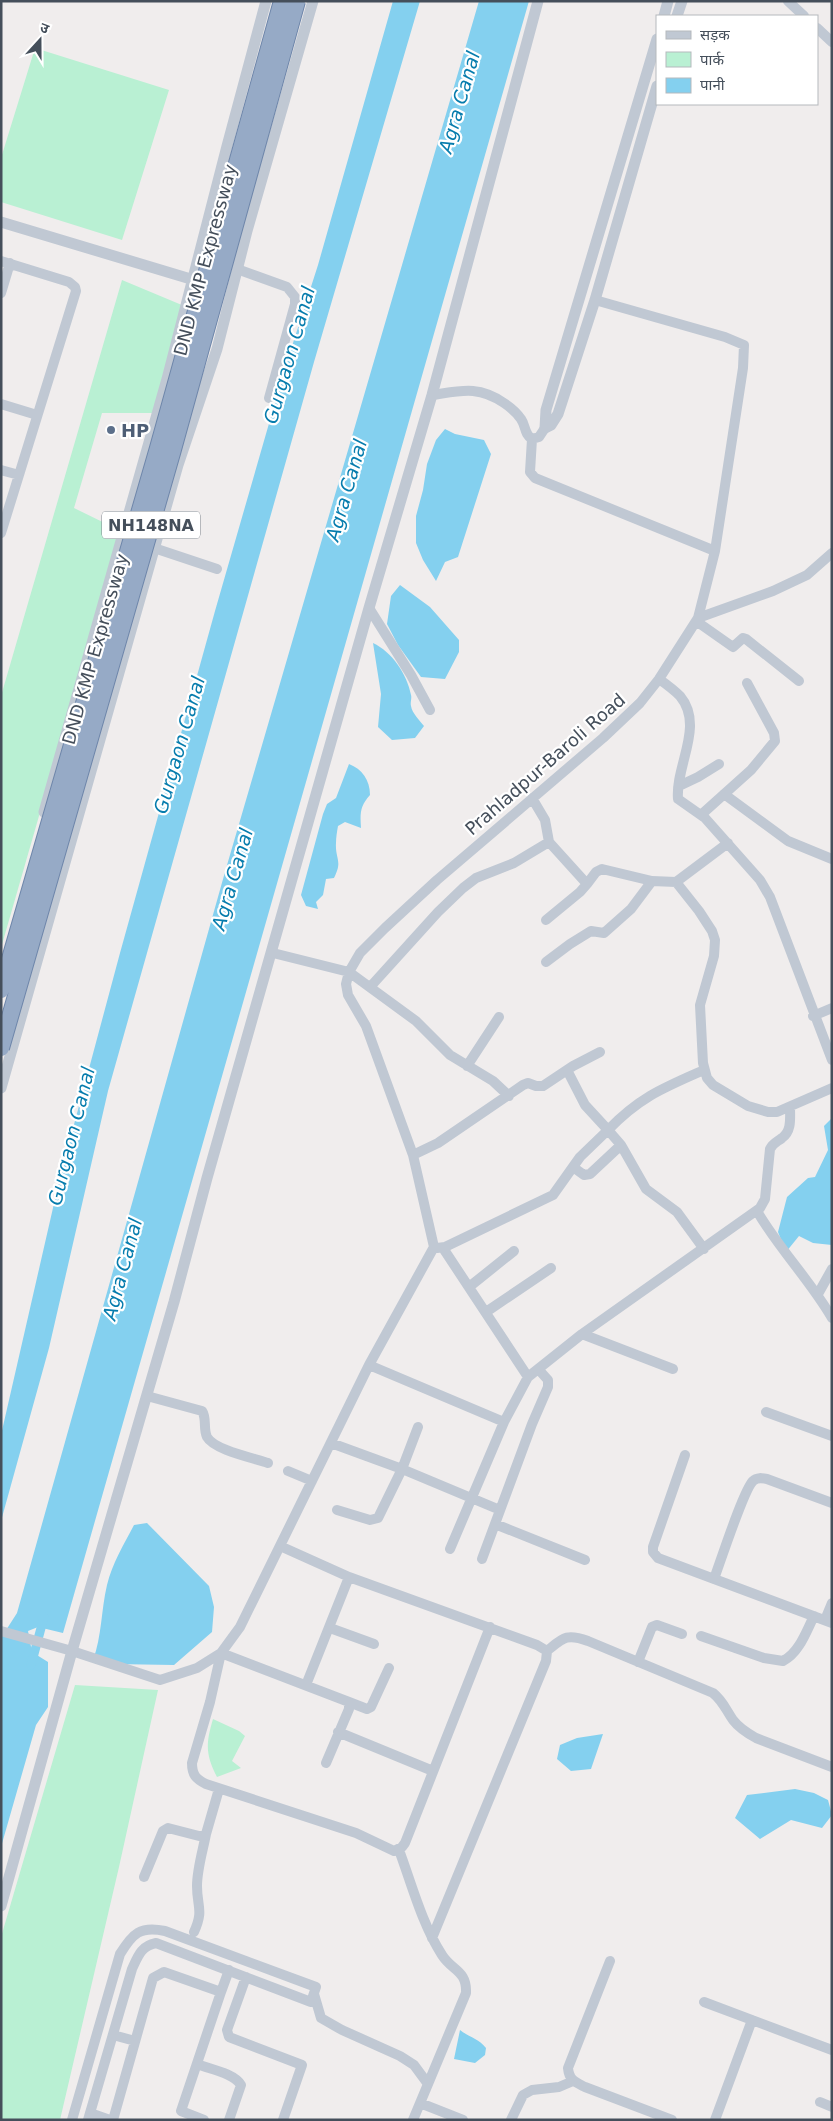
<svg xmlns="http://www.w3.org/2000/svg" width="833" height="2121" font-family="'DejaVu Sans','Noto Sans Devanagari',sans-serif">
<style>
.green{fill:#b9f0d3}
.water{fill:#84d0ef}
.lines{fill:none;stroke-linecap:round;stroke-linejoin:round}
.canal{stroke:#84d0ef;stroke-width:9}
.minor{stroke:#c0c8d3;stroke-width:10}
.tertiary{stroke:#c0c8d3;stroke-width:11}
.trunk-bridge-casing{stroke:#6e86aa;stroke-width:18;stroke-linecap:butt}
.trunk-bridge{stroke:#96aac6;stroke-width:16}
.service-dot{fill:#5c6f8a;stroke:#fff;stroke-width:2}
.labels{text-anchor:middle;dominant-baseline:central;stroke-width:4.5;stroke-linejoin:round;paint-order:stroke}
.shield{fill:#fff;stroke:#7d848c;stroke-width:1}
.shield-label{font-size:16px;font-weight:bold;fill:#454f5b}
.street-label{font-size:18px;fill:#454f5b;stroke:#fff}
.service-label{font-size:18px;font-weight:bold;fill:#4e5e75;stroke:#fff;text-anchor:start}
.water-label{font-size:19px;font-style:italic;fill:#067cad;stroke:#fff}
</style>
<rect width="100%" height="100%" fill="#f0eded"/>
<!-- green -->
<path class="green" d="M35 48 169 90 122 240 1 202V158Z
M122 280 189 308 157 413H102L74 508 121 531 1 948V696Z
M75 1685 158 1690 119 1867 60 2120H1V1937Z
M213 1719 239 1731 245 1736 232 1761 241 1768 217 1777C205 1754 206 1743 213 1719Z"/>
<!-- water -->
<path class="water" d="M393 1H420L314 362 108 1091 49 1348 1 1521V1435L61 1173 120 953 215 611 285 368 318 265Z
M479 1H529L63 1633 38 1627 28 1631 32 1652 48 1662V1707L36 1725 1 1847V1638L17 1613 225 872Z
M445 429 455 434 484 440 491 454 458 557 445 562 436 581 423 560 416 543V516L423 490 427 464 436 440Z
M400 585 430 607 459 640V652L445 679 421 677 398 645 387 624 391 596Z
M373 643C392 652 407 674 411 695 412 698 410 703 411 706 412 713 420 721 424 726L415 738 392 740 378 727 381 694Z
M349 764C362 769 370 780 370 795 360 806 360 813 361 828L345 822 338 826C337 832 336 837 336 843 335 859 343 861 334 878L326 879 323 895 316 902 318 909 306 906 301 895 323 814 327 804 336 798Z
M832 1118V1245L813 1243 799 1236 786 1252 778 1232 787 1197 808 1178 815 1177 828 1150 824 1126Z
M147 1523 209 1586 214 1607 212 1632 174 1665 113 1664 93 1660C102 1636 101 1610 107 1585 112 1564 124 1544 134 1525Z
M603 1734 591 1769 571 1771 557 1759 560 1745 577 1738Z
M795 1789 814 1793 828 1800 832 1815 822 1828 791 1820 760 1839 735 1818 747 1795Z
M460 2030C469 2037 479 2039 486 2048L485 2055 475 2063 454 2059Z"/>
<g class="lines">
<!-- canal -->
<path class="canal" d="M31 1665 44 1617"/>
<!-- minor -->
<path class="minor" d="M788 1 804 16
M817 28 832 42
M1 261 69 282 75 287 76 291 1 533
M237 269 287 287 295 297V304L269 398
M1 293 10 263
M595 300 725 337 744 345 743 368 715 551 698 618
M432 395C460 391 478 385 504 403 510 407 517 413 521 419 526 426 524 434 532 439L539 437 545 428
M1 404 37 415
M532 439 530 472 535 478 715 551
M1 470 19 475
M154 548 217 569
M369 608 411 675 430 710
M696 621 733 647 743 638 746 639 799 681
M659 679C666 684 674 690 680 696 705 726 675 766 678 799L705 818 760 880 770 897 832 1060
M679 786 698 777 719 764
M724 794 788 841 832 859
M532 798 545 820 549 842 587 884 596 872 602 869 652 881 676 882
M702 814 751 770 775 741 774 733 747 683
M728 843 676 882 699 911 712 931 715 940 714 956 700 1005 703 1063 707 1078 713 1085 748 1106 768 1112H777L832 1088
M546 920 580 892 587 884
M273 953 349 972 360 953 385 928 437 880 603 738 640 703 659 679 698 618 773 591 807 575 832 553
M546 962 570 944 591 931 604 933 631 909 652 881
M371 986 438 912 463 888 476 878 514 863 549 842
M813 1016 832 1008
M467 1066 499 1017
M621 1145 646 1189 677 1212 704 1249
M413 1155 438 1143 523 1085 528 1083 536 1086H543L573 1066 600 1052
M573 1167 584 1175 590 1174 621 1145 608 1130C640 1097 663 1088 704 1070
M757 1211C779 1249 810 1280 832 1318
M437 1248 445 1247 553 1195 580 1157 608 1130 585 1105 567 1070
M443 1248 528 1377 504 1422 450 1549
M469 1287 514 1251
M818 1294 832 1269
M486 1312 551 1268
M582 1334 673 1369
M369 1365 504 1422
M528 1377 582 1334 760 1208 765 1199 770 1149C773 1143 777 1142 782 1138 792 1131 790 1118 790 1107
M147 1396 202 1411C207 1418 203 1429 207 1437 214 1450 254 1458 268 1463
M766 1412 832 1436
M331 1443 402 1469 500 1510
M685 1455 653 1547V1552L658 1558 832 1623
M288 1471 312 1481
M337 1510 370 1520 378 1518 402 1469 418 1427
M495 1524 585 1560
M280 1546 349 1577 537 1645 547 1651 546 1661 432 1938
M482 1559 532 1424 548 1387V1380L539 1370
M714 1579C720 1563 744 1489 753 1481 757 1477 762 1478 767 1479L832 1503
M825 1620 832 1603
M330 1628 374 1644
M1 1631 72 1651 160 1680 197 1668 221 1653 240 1627 369 1365 434 1247 413 1155 366 1026 348 995 346 984 349 972 416 1021 450 1055 493 1081 509 1096
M701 1636 764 1658 783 1661C799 1653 806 1632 814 1616
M547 1651C563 1638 566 1633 588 1641L713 1693C723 1701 726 1710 733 1720 739 1728 747 1733 756 1738L832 1767
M638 1662 652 1627 657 1625 682 1634
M306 1685 349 1577
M349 1702 367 1709 371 1707 389 1668
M338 1732 433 1771
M326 1763 349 1709V1702L221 1653 210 1702 192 1763C192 1775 196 1779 206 1784L356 1833 394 1851 402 1847 405 1843 490 1627
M399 1850C412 1885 422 1924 442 1955 452 1971 467 1970 466 1993L413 2120
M144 1877 163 1831 168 1828 199 1836 206 1834 219 1789
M194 1932C204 1910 197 1907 197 1886 197 1869 203 1850 206 1834
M610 1961 568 2068C569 2080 575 2082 585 2087L672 2120
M246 1977 227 2030 229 2037 302 2065 283 2120
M314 1994 321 2018 342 2030 400 2056 414 2065 428 2084
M704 2002 832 2050
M113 2035 135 2041
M197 2064C209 2069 234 2073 241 2085L229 2120
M820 2102 832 2107
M420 2103 463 2120
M90 2113 110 2120
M72 2120 120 1954C133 1933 140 1926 165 1931L316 1987 311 2002 156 1943C141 1946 138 1956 132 1969L88 2120
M113 2120 153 1978 164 1972 221 1992 229 1970
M204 2120 181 2111 221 1992
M511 2120 523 2095 532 2090 559 2087 573 2081
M715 2120 752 2020"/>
<!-- tertiary -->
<path class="tertiary" d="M664 16 668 1
M677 16 682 1
M657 39 546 410 545 428 551 425 558 414 595 300 657 86
M1 222 194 280H201
M44 812 167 379 227 146 266 1
M1 1088 178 465 217 349 247 231 313 1
M1 1906 72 1651 174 1302 207 1178 369 608 432 395 538 1"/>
<defs>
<path id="trunk-bridge" d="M1 990 158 448 282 1
M1 1048 172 453 297 1"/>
</defs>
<!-- trunk-bridge casing -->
<use href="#trunk-bridge" class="trunk-bridge-casing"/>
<!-- trunk-bridge -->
<use href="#trunk-bridge" class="trunk-bridge"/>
</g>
<!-- markers -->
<circle class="service-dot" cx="111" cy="430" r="5"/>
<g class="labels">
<!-- shield labels -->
<rect class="shield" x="102" y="511.5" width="98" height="27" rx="4"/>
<g class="shield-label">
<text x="151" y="525">NH148NA</text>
</g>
<!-- street labels -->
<g class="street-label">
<text transform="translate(205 260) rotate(-75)">DND KMP Expressway</text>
<text transform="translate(95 649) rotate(-74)">DND KMP Expressway</text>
<text transform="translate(545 764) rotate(-41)">Prahladpur-Baroli Road</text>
</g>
<!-- service labels -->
<g class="service-label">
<text x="121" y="430">HP</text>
</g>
<!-- water labels -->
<g class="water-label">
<text transform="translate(459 102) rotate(-74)">Agra Canal</text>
<text transform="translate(289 355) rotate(-74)">Gurgaon Canal</text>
<text transform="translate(346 490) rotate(-74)">Agra Canal</text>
<text transform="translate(179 745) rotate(-74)">Gurgaon Canal</text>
<text transform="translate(232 879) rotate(-74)">Agra Canal</text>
<text transform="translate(71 1136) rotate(-76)">Gurgaon Canal</text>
<text transform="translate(122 1269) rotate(-75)">Agra Canal</text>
</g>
</g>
<!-- border -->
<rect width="833" height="2121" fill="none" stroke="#454f5b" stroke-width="5"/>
<!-- legend -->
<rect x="656" y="15" width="162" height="90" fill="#ffffff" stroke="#b5b9bd"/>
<rect x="666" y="31" width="25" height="8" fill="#c0c8d3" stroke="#b5b9bd"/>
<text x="700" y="40" font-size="15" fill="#454f5b">सड़क</text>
<rect x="666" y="52" width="25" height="15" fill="#b9f0d3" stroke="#b5b9bd"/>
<text x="700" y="65" font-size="15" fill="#454f5b">पार्क</text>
<rect x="666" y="78" width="25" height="15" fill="#84d0ef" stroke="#b5b9bd"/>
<text x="700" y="90" font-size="15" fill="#454f5b">पानी</text>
<!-- north arrow -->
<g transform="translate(40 40) rotate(21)" stroke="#ffffff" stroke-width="4" paint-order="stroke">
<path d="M0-4L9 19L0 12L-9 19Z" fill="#454f5b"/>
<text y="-8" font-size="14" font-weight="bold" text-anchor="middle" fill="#454f5b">उ</text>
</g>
</svg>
